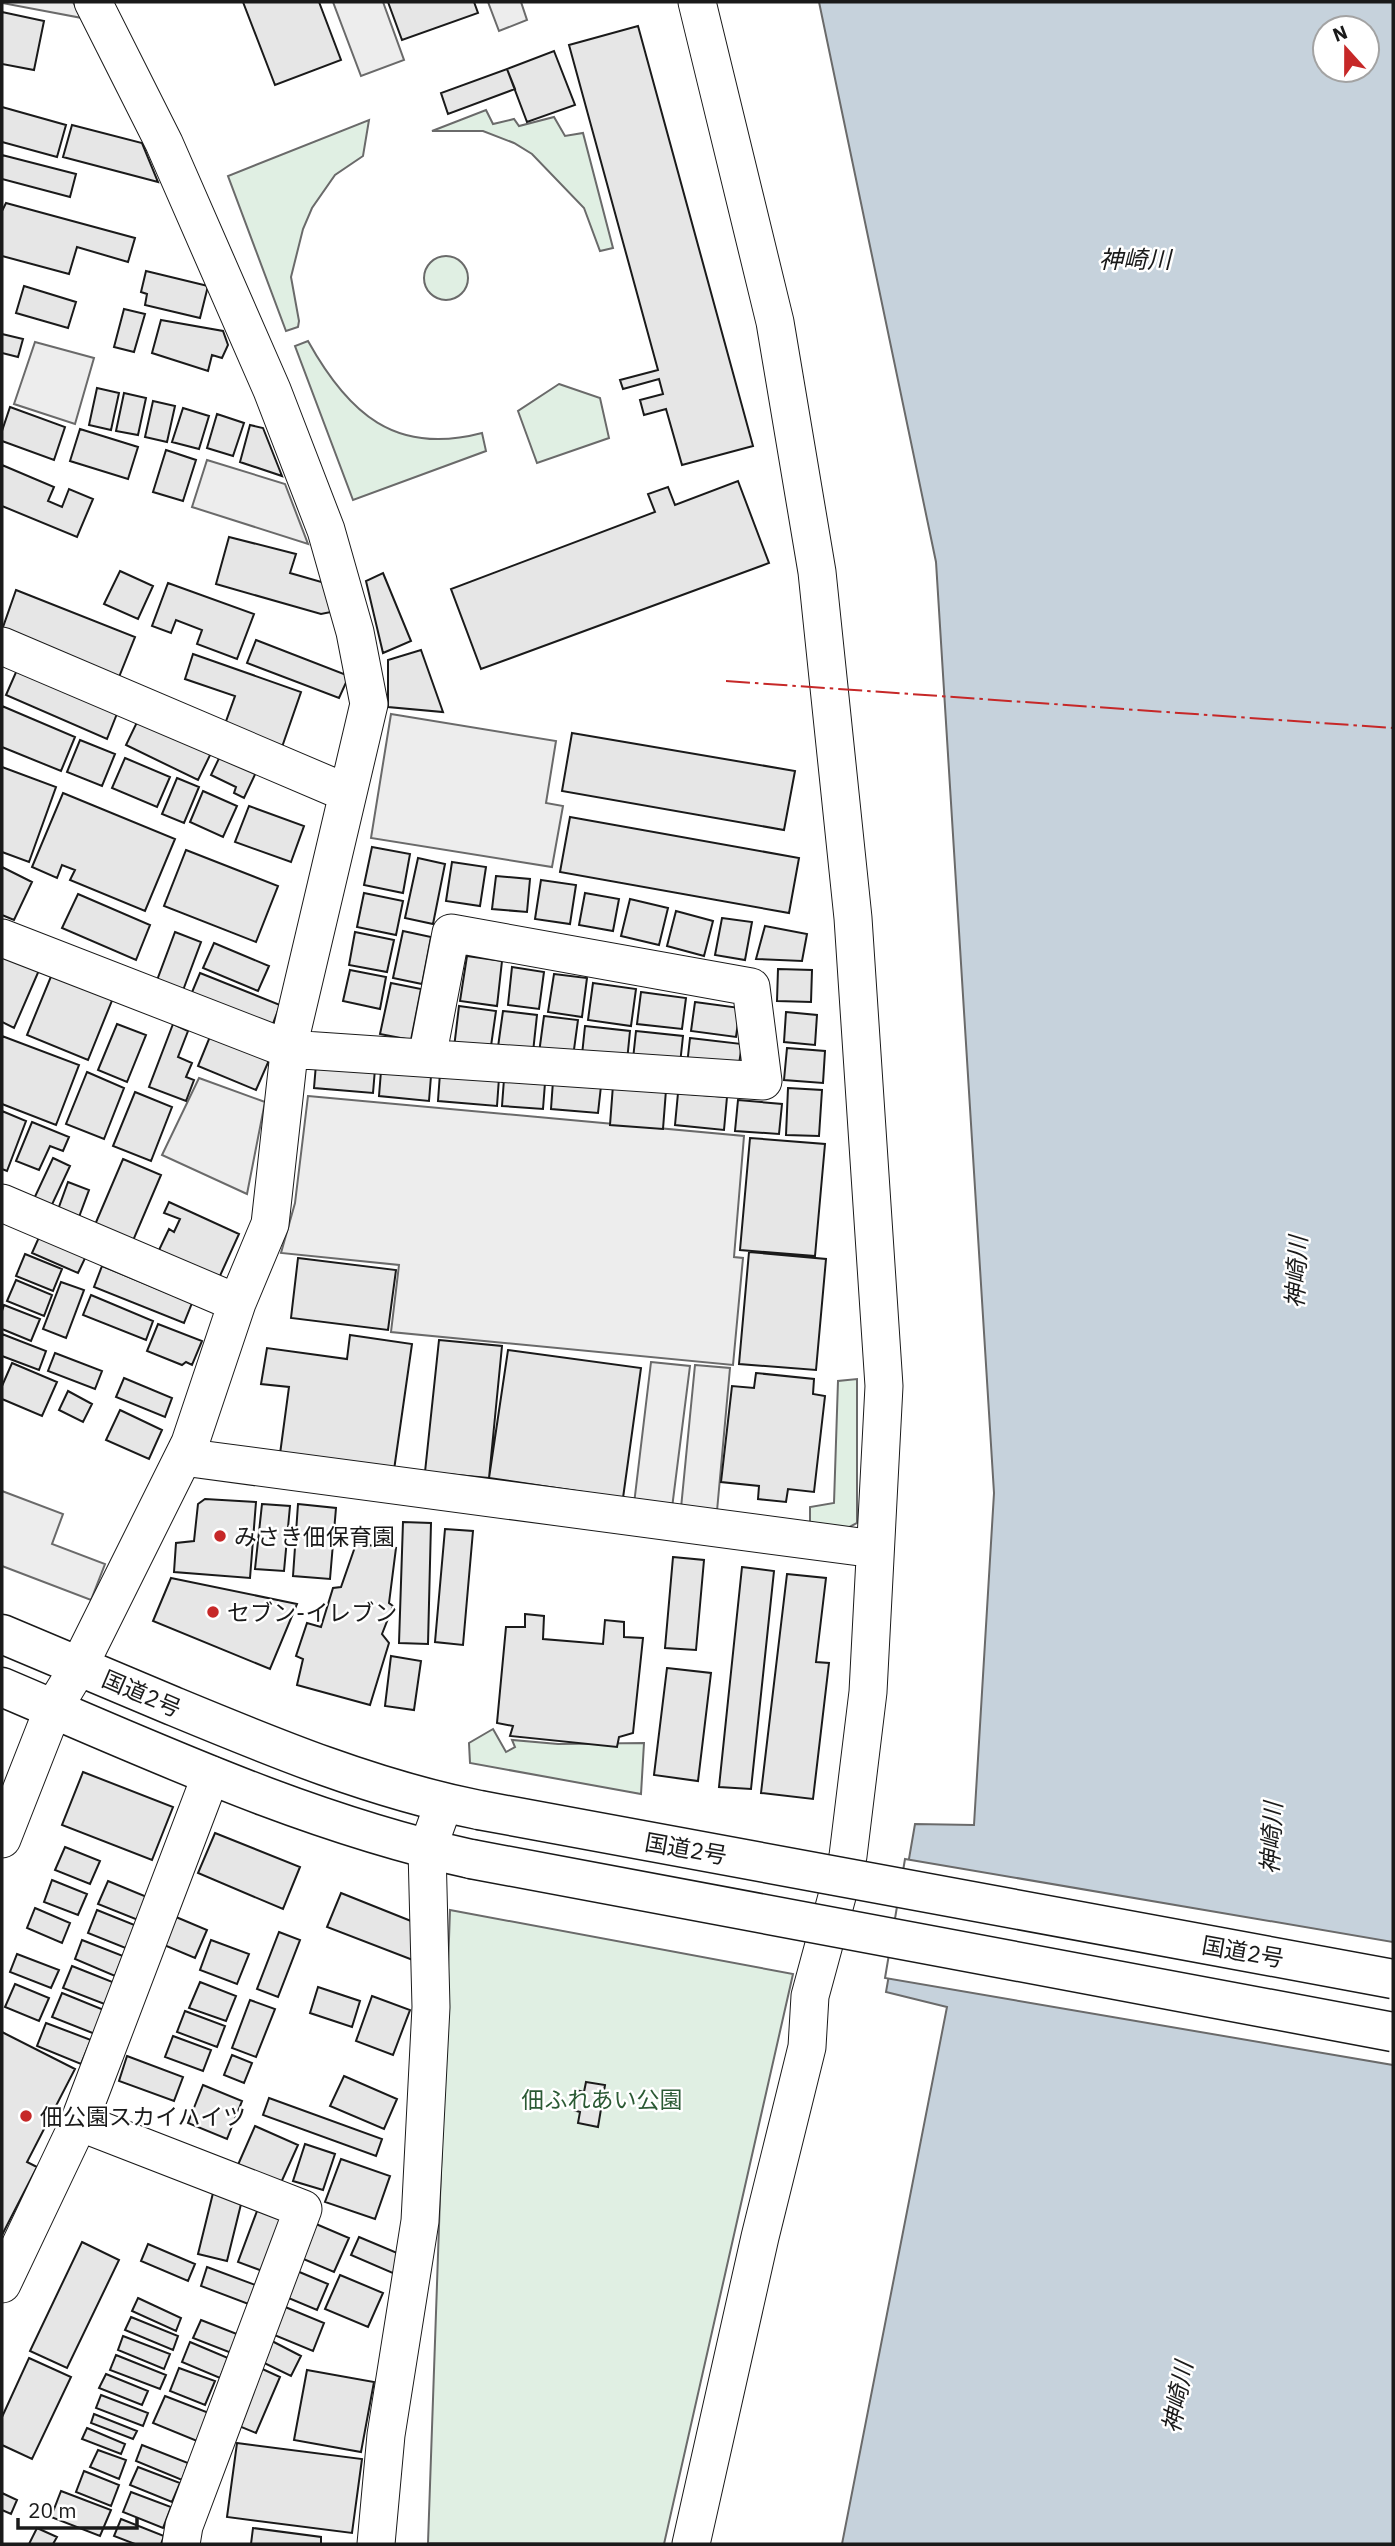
<svg xmlns="http://www.w3.org/2000/svg" width="1395" height="2546" font-family="'IBM Plex Sans','Noto Sans JP',sans-serif">
<style>
.green{fill:#e0efe3;stroke:#6a6a6a;stroke-width:2}
.parking{fill:#ededed;stroke:#6a6a6a;stroke-width:2}
.water{fill:#c6d2dc;stroke:#6a6a6a;stroke-width:2;fill-rule:evenodd}
.pier{fill:#fff;stroke:#6a6a6a;stroke-width:2}
.building{fill:#e6e6e6;stroke:#1a1a1a;stroke-width:2}
.lines{fill:none;stroke-linecap:round;stroke-linejoin:round}
.street-casing{stroke:#1a1a1a;stroke-width:39}
.highway-casing{stroke:#1a1a1a;stroke-width:41}
.street{stroke:#fff;stroke-width:37}
.highway{stroke:#fff;stroke-width:38}
.highway-bridge-casing{stroke:#1a1a1a;stroke-width:41;stroke-linecap:butt}
.highway-bridge{stroke:#fff;stroke-width:38}
.power{stroke:#c62828;stroke-width:2;stroke-dasharray:24 5 3.5 5;stroke-linecap:butt}
.poi-dot{fill:#c62828;stroke:#fff;stroke-width:2.5}
.labels{text-anchor:middle;dominant-baseline:central;stroke-width:5;stroke-linejoin:round;paint-order:stroke}
.poi-label{font-size:23px;fill:#1a1a1a;stroke:#fff;text-anchor:start}
.street-label{font-size:23px;fill:#1a1a1a;stroke:#fff}
.park-label{font-size:23px;fill:#2b5a34;stroke:#fff}
.water-label{font-size:24px;font-style:italic;fill:#1a1a1a;stroke:#fff}
</style>
<rect width="100%" height="100%" fill="#fff"/>
<!-- green -->
<path class="green" d="M486 110 493 124 514 119 519 126 554 117 565 136 583 133 613 248 600 251 584 208 532 154 514 143 483 131H432Z
M369 120 363 156 335 175 312 208 303 229 291 277 299 321 298 327 286 331 228 176Z
M424 278a22 22 0 1 1 44 0a22 22 0 1 1-44 0Z
M308 341C348 413 395 456 482 433L486 451 353 500 295 346Z
M559 384 600 398 609 438 537 463 518 411Z
M857 1379V1523L836 1534 810 1529V1507L834 1503 838 1381Z
M493 1729 506 1752 515 1747 512 1740 558 1744 644 1743 641 1794 470 1763 469 1743Z
M450 1910 793 1974 664 2544 428 2543Z"/>
<!-- parking -->
<path class="parking" d="M2 2H73L82 18 2 3Z
M333 2H383L404 60 361 76Z
M488 2H521L527 20 499 31Z
M35 342 94 358 75 424 14 404Z
M207 460 285 484 308 544 192 507Z
M391 714 556 741 546 803 563 806 552 867 371 838Z
M199 1078 265 1102 247 1194 162 1155Z
M308 1096 744 1136 734 1257 743 1258 733 1365 391 1332 399 1265 281 1253 295 1203Z
M651 1362 690 1366 672 1508 634 1504Z
M695 1365 730 1368 717 1511 681 1508Z
M2 1491 63 1514 52 1544 105 1564 91 1600 2 1566Z"/>
<!-- water -->
<path class="water" d="M819 2H1393V2544H842L947 2007 886 1992 915 1824 974 1825 994 1493 936 562ZM1325 28H1367V70H1325Z"/>
<!-- pier -->
<path class="pier" d="M905 1859 1393 1942V2065L885 1978Z"/>
<!-- building -->
<path class="building" d="M243 2H319L341 60 275 85Z
M388 2H474L478 13 402 40Z
M2 12 44 21 34 70 2 64Z
M638 26 753 446 682 465 666 409 644 415 640 400 663 394 659 379 623 389 620 380 658 370 569 45Z
M554 51 575 105 527 122 507 69Z
M507 69 515 89 448 114 441 93Z
M2 107 66 125 57 157 2 142Z
M72 125 142 143 158 182 63 157Z
M2 155 76 174 70 197 2 179Z
M6 203 135 238 128 262 77 247 69 274 2 256V211Z
M146 271 208 286 200 318 145 305 147 294 141 292Z
M24 286 76 302 68 328 16 313Z
M124 309 145 314 134 352 114 347Z
M161 320 223 331 228 345 222 358 212 355 208 371 152 353Z
M2 334 23 339 18 357 2 353Z
M97 388 119 393 111 430 89 425Z
M124 393 146 398 138 435 116 431Z
M153 401 175 406 167 442 145 437Z
M10 407 65 427 54 460 2 441V431Z
M183 408 209 416 199 449 172 442Z
M217 414 244 423 233 456 207 448Z
M250 425 263 428 282 476 240 462Z
M80 429 138 447 128 479 70 461Z
M166 450 196 460 183 501 153 492Z
M2 465 54 487 48 501 62 507 69 489 93 499 77 537 2 506Z
M738 481 769 563 481 669 451 589 655 512 648 494 668 487 675 505Z
M229 537 296 554 290 573 325 583 331 612 321 614 216 584Z
M120 571 153 586 138 619 104 604Z
M383 573 411 641 383 653 366 581Z
M168 583 254 614 237 659 197 644 202 630 176 620 171 633 152 626Z
M16 590 135 637 119 677 2 630Z
M256 640 349 676 339 698 247 663Z
M421 650 443 712 388 707V660Z
M193 654 301 692 282 747 224 727 235 696 185 679Z
M20 663 120 706 107 739 6 695Z
M2 706 75 737 61 771 2 747Z
M139 718 212 751 198 780 126 745Z
M572 733 795 771 784 830 562 791Z
M80 740 115 754 102 786 67 772Z
M223 750 259 766 244 798 234 793 236 787 211 775Z
M125 758 170 777 157 807 112 788Z
M2 767 56 787 29 862 2 852Z
M177 778 199 787 184 823 162 814Z
M203 791 237 806 223 837 190 822Z
M63 793 175 839 145 911 70 880 75 870 62 865 57 878 32 867Z
M249 806 304 826 291 862 235 842Z
M570 817 799 858 789 913 560 872Z
M372 847 410 854 403 893 364 885Z
M186 850 278 886 256 942 164 906Z
M418 858 445 864 433 924 405 918Z
M452 862 486 867 480 906 446 901Z
M2 867 32 882 14 920 2 915Z
M496 876 530 879 527 912 492 909Z
M541 880 576 885 570 924 535 919Z
M364 893 403 901 396 935 357 927Z
M585 893 619 899 613 931 579 925Z
M78 894 150 925 136 960 62 928Z
M630 899 668 908 659 945 621 936Z
M676 911 713 921 704 956 667 946Z
M722 918 752 922 745 960 715 955Z
M765 926 807 934 802 961 756 959Z
M403 931 431 937 422 984 393 978Z
M175 932 201 942 182 993 156 983Z
M355 932 394 940 387 972 349 965Z
M214 943 269 966 258 991 203 968Z
M2 952 40 968 14 1028 2 1022Z
M467 956 502 961 497 1006 460 1001Z
M512 967 544 972 539 1009 508 1005Z
M778 969 812 970 811 1002 777 1001Z
M350 970 386 977 380 1009 343 1001Z
M200 973 280 1005 271 1029 190 997Z
M52 974 113 998 88 1060 27 1035Z
M554 974 587 978 582 1017 548 1012Z
M391 983 421 989 411 1040 380 1034Z
M593 983 636 989 631 1026 588 1020Z
M641 992 686 998 682 1029 637 1024Z
M695 1002 740 1008 736 1037 691 1031Z
M459 1006 496 1011 490 1053 454 1048Z
M503 1011 537 1015 533 1052 498 1047Z
M786 1012 817 1015 815 1045 784 1042Z
M544 1016 578 1020 573 1057 539 1053Z
M117 1024 146 1035 127 1082 98 1070Z
M173 1024 188 1031 178 1057 192 1063 186 1077 194 1080 186 1101 149 1087Z
M585 1026 630 1031 627 1061 582 1055Z
M636 1031 683 1036 680 1064 633 1059Z
M211 1034 270 1058 256 1090 198 1066Z
M2 1036 79 1065 56 1125 2 1104Z
M690 1038 742 1044 738 1071 687 1065Z
M787 1048 825 1051 823 1083 784 1080Z
M316 1064 375 1069 373 1093 314 1088Z
M381 1071 431 1076 429 1101 379 1096Z
M87 1072 124 1088 104 1139 66 1124Z
M440 1073 499 1078 497 1106 438 1101Z
M504 1079 545 1083 543 1109 502 1106Z
M553 1081 601 1086 598 1113 551 1109Z
M613 1085 666 1090 663 1129 610 1125Z
M788 1088 822 1090 819 1136 786 1135Z
M135 1092 172 1107 151 1161 113 1146Z
M678 1093 727 1097 724 1130 675 1125Z
M738 1100 782 1104 779 1134 735 1131Z
M2 1111 26 1121 7 1171 2 1169Z
M32 1122 69 1137 63 1151 50 1146 39 1170 16 1161Z
M750 1138 825 1144 815 1256 740 1250Z
M53 1158 70 1166 49 1211 32 1203Z
M123 1159 161 1175 132 1243 94 1227Z
M68 1182 89 1190 76 1225 55 1218Z
M169 1202 239 1234 219 1278 159 1250 169 1229 174 1232 180 1219 164 1213Z
M40 1235 87 1254 78 1273 32 1253Z
M749 1252 826 1259 816 1370 739 1364Z
M25 1254 62 1269 53 1291 16 1276Z
M298 1258 396 1270 388 1330 291 1318Z
M102 1266 192 1303 184 1323 94 1287Z
M16 1280 52 1295 44 1316 7 1301Z
M61 1282 84 1290 66 1338 43 1329Z
M91 1295 153 1321 146 1340 83 1315Z
M4 1305 40 1319 31 1341 2 1329V1311Z
M158 1324 202 1341 192 1365 186 1362 182 1365 147 1351Z
M2 1334 46 1351 39 1370 2 1356Z
M350 1335 412 1344 394 1470 280 1454 289 1387 261 1384 267 1348 347 1359Z
M439 1340 502 1346 489 1478 425 1472Z
M508 1350 641 1368 623 1498 489 1478Z
M55 1353 102 1371 95 1389 48 1371Z
M12 1363 57 1382 42 1416 2 1399V1386Z
M756 1373 814 1379 813 1394 825 1396 814 1492 788 1489 786 1502 758 1499 759 1486 721 1482 732 1386 754 1388Z
M124 1378 172 1398 165 1417 116 1397Z
M68 1391 92 1404 83 1422 59 1410Z
M120 1410 162 1430 149 1459 106 1440Z
M205 1499 256 1502 250 1578 174 1572 176 1543 194 1541 198 1504Z
M262 1504 290 1506 284 1571 255 1569Z
M298 1504 336 1508 330 1579 293 1576Z
M403 1522 431 1523 428 1644 399 1643Z
M445 1529 473 1531 463 1645 435 1642Z
M356 1544 396 1548 389 1603 393 1606 382 1634 389 1643 370 1705 297 1685 303 1659 296 1656 307 1623 321 1627 333 1588 341 1587Z
M673 1557 704 1560 696 1650 665 1648Z
M742 1567 774 1571 751 1789 719 1787Z
M787 1574 826 1578 816 1662 829 1663 813 1799 761 1793Z
M171 1578 297 1604 270 1669 153 1621Z
M525 1614 544 1616 543 1639 603 1644 605 1620 624 1622V1637L643 1638 633 1733 619 1737 617 1747 510 1736 513 1726 497 1723 506 1627H525Z
M391 1656 421 1661 414 1710 385 1706Z
M667 1668 711 1673 698 1781 654 1775Z
M83 1772 173 1807 152 1860 62 1825Z
M215 1833 300 1867 283 1909 198 1873Z
M65 1847 100 1861 90 1884 55 1870Z
M52 1880 87 1894 78 1915 44 1902Z
M108 1881 147 1897 138 1920 98 1904Z
M341 1893 416 1923 418 1962 327 1927Z
M35 1908 70 1923 62 1943 27 1928Z
M97 1910 137 1926 128 1949 88 1933Z
M176 1917 207 1930 195 1958 164 1945Z
M279 1932 300 1940 278 1997 257 1989Z
M82 1940 123 1956 115 1976 75 1959Z
M211 1940 249 1954 237 1984 200 1970Z
M17 1954 59 1970 51 1988 10 1972Z
M72 1966 115 1983 107 2005 63 1988Z
M200 1982 236 1996 226 2021 189 2008Z
M15 1984 49 1998 39 2021 5 2007Z
M318 1987 360 2001 352 2027 310 2013Z
M62 1993 104 2010 95 2034 52 2017Z
M372 1996 410 2010 393 2055 356 2041Z
M250 2000 275 2009 256 2057 232 2048Z
M185 2011 225 2026 217 2047 177 2032Z
M46 2023 91 2040 81 2064 37 2046Z
M2 2032 75 2069 27 2162 37 2167 2 2235Z
M173 2036 211 2050 203 2071 165 2057Z
M232 2055 252 2063 244 2083 224 2075Z
M127 2056 183 2077 174 2101 119 2081Z
M344 2076 397 2099 384 2129 330 2106Z
M586 2082 605 2085 598 2127 578 2123 580 2112 573 2110 576 2090 584 2092Z
M203 2085 242 2101 227 2139 188 2123Z
M269 2098 382 2139 376 2156 263 2115Z
M255 2126 298 2145 280 2185 237 2167Z
M305 2144 335 2154 323 2190 293 2181Z
M341 2159 390 2176 375 2219 325 2202Z
M214 2189 243 2196 227 2261 198 2254Z
M260 2203 287 2213 265 2272 238 2262Z
M316 2224 349 2238 334 2272 301 2258Z
M359 2237 402 2255 395 2274 351 2255Z
M82 2242 119 2260 67 2368 30 2351Z
M148 2244 195 2264 188 2281 141 2261Z
M207 2267 258 2286 251 2305 201 2286Z
M297 2271 328 2284 317 2310 286 2297Z
M340 2275 383 2293 368 2327 325 2309Z
M138 2298 181 2318 176 2331 132 2311Z
M278 2304 324 2323 313 2351 267 2332Z
M131 2317 178 2336 173 2350 125 2330Z
M201 2320 242 2336 234 2354 193 2338Z
M123 2336 170 2354 164 2369 118 2350Z
M268 2339 301 2356 291 2376 258 2360Z
M190 2342 228 2358 220 2378 182 2362Z
M116 2355 166 2375 160 2389 110 2370Z
M29 2358 71 2377 32 2459 2 2445V2417Z
M258 2367 280 2377 256 2433 234 2424Z
M179 2368 215 2381 205 2405 170 2391Z
M307 2370 374 2382 361 2452 294 2440Z
M106 2374 148 2391 142 2405 99 2388Z
M101 2395 148 2413 143 2426 96 2408Z
M165 2396 209 2413 197 2441 153 2423Z
M94 2414 137 2431 133 2439 91 2423Z
M87 2428 125 2444 121 2454 82 2439Z
M237 2443 362 2459 352 2533 227 2517Z
M142 2445 188 2463 182 2480 136 2461Z
M98 2450 126 2460 119 2479 90 2467Z
M138 2467 180 2483 172 2502 130 2485Z
M84 2471 119 2485 111 2506 76 2492Z
M61 2491 111 2510 100 2536 51 2517Z
M131 2492 171 2507 163 2528 123 2512Z
M2 2493 17 2500 11 2514 2 2510Z
M121 2519 164 2536 161 2544H135L114 2536Z
M37 2528 57 2537 53 2544H29Z
M253 2528 321 2537V2544H251Z"/>
<g class="lines">
<defs>
<path id="street" d="M2 646 347 793
M2 938 288 1049 763 1081 751 987 451 933 427 1058
M2 1203 237 1303
M183 1457 875 1549
M2 1839 53 1709 79 1666 190 1443 237 1303 270 1224 291 1035 369 704 355 632 326 530 272 390 164 143 93 2
M79 2122 303 2209 184 2526 181 2544
M2 2284 79 2122 211 1775
M376 2544 386 2435 420 2221 431 2007 427 1850 444 1803
M691 2544 760 2237 807 2047 810 1996 848 1856 868 1692 884 1386 853 918 817 572 775 322 697 2"/>
<path id="highway" d="M2 1634C59 1658 116 1682 173 1706 272 1747 373 1789 479 1810
M2 1687C155 1752 307 1823 471 1859"/>
</defs>
<!-- street casing -->
<use href="#street" class="street-casing"/>
<!-- highway casing -->
<use href="#highway" class="highway-casing"/>
<!-- street -->
<use href="#street" class="street"/>
<!-- highway -->
<use href="#highway" class="highway"/>
<defs>
<path id="highway-bridge" d="M479 1810 1393 1979
M471 1859 1393 2032"/>
</defs>
<!-- highway-bridge casing -->
<use href="#highway-bridge" class="highway-bridge-casing"/>
<!-- highway-bridge -->
<use href="#highway-bridge" class="highway-bridge"/>
<!-- power -->
<path class="power" d="M726 681 1393 728"/>
</g>
<!-- markers -->
<g class="poi-dot">
<circle cx="220" cy="1536" r="7"/>
<circle cx="213" cy="1612" r="7"/>
<circle cx="26" cy="2116" r="7"/>
</g>
<g class="labels">
<!-- poi labels -->
<g class="poi-label">
<text x="234" y="1536">みさき佃保育園</text>
<text x="227" y="1612">セブン-イレブン</text>
<text x="40" y="2116">佃公園スカイハイツ</text>
</g>
<!-- street labels -->
<g class="street-label">
<text transform="translate(142 1693) rotate(23)">国道2号</text>
<text transform="translate(686 1848) rotate(10)">国道2号</text>
<text transform="translate(1243 1951) rotate(10)">国道2号</text>
</g>
<!-- park labels -->
<g class="park-label">
<text x="602" y="2099">佃ふれあい公園</text>
</g>
<!-- water labels -->
<g class="water-label">
<text x="1135" y="259">神崎川</text>
<text transform="translate(1296 1272) rotate(-87)">神崎川</text>
<text transform="translate(1271 1838) rotate(-87)">神崎川</text>
<text transform="translate(1177 2397) rotate(-79)">神崎川</text>
</g>
</g>
<!-- border -->
<rect width="1395" height="2546" fill="none" stroke="#1a1a1a" stroke-width="7"/>
<!-- north arrow -->
<g transform="translate(1346 49) rotate(339)"><circle r="33" fill="#ffffff" stroke="#a3a3a3" stroke-width="2"/>
<path d="M0-5L12 26L0 18L-12 26Z" fill="#c62828"/>
<text y="-10" font-size="19" font-weight="bold" text-anchor="middle" fill="#1a1a1a">N</text>
</g>
<!-- scale -->
<path d="M18 2518v10h119v-10" fill="none" stroke="#1a1a1a" stroke-width="3.5"/>
<text x="28" y="2518" font-size="21" fill="#1a1a1a" stroke="#ffffff" stroke-width="5" paint-order="stroke">20 m</text>
</svg>
